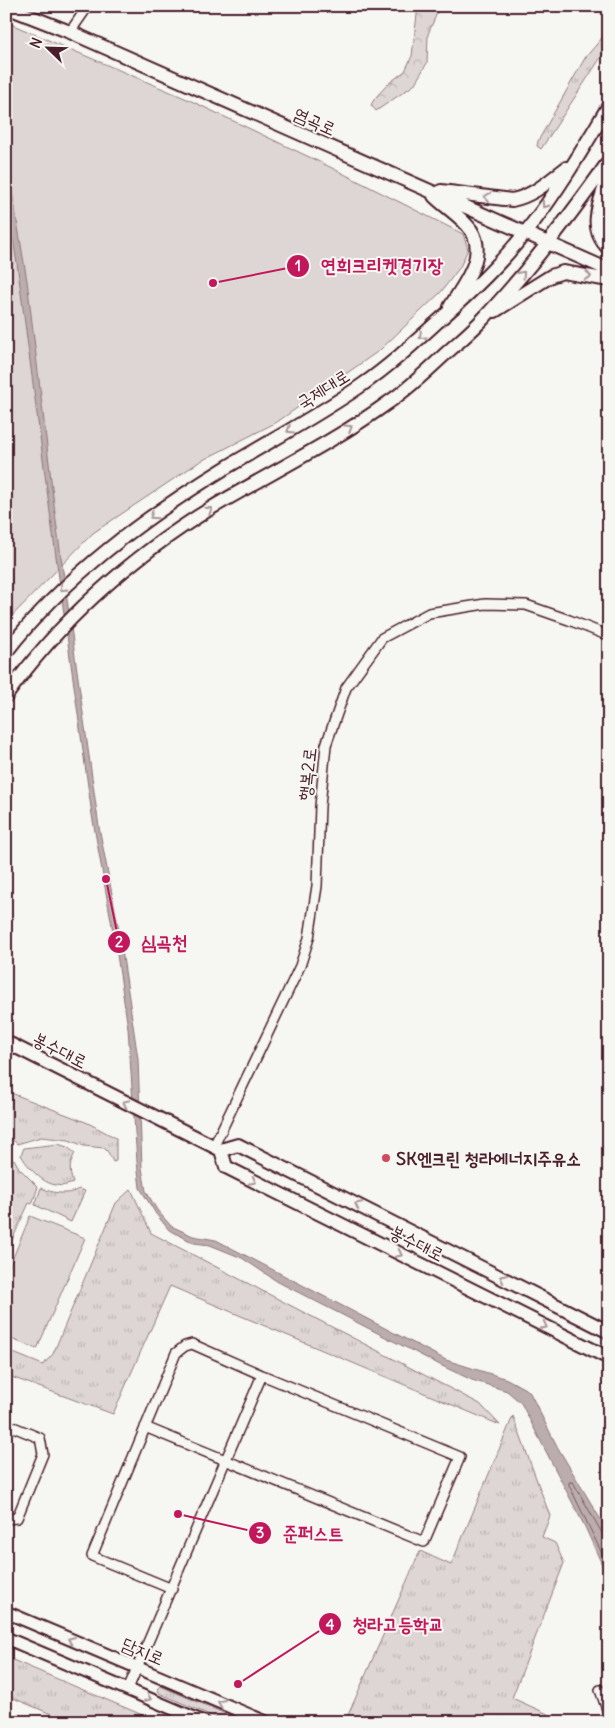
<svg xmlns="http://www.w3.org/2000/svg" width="615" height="1728" font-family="Delius,'Poor Story',sans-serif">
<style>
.grass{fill:url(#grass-tufts);stroke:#947a80}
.forest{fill:url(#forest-crowns);stroke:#947a80}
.garden{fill:#ddd6d5;stroke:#947a80}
.water{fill:#bbadae;stroke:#8e747a}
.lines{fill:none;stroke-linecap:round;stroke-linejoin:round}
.shore{stroke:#77585f;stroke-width:1}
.minor-casing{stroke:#4a1f2b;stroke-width:12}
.tertiary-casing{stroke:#4a1f2b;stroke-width:15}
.secondary-casing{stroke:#4a1f2b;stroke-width:16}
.minor{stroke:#f6f6f2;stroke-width:9}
.tertiary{stroke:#f6f6f2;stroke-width:11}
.secondary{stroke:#f6f6f2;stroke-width:12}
.oneway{stroke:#a99598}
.poi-dot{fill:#d1495b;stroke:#f6f6f2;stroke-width:2}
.labels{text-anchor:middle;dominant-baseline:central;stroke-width:4;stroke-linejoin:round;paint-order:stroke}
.street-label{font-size:18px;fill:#4a1f2b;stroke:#f6f6f2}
.poi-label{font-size:18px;font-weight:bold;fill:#4a1f2b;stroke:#f6f6f2;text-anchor:start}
.leader{fill:none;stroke:#c2185b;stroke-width:2}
.callout-dot{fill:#c2185b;stroke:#f6f6f2;stroke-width:2}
.mark-label{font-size:15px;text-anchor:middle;font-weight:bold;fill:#fff}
.callout-label{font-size:19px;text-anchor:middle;font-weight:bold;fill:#c2185b;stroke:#f6f6f2;stroke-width:4;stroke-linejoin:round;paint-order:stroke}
</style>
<defs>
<pattern id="grass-tufts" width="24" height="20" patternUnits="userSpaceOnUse" patternTransform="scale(1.25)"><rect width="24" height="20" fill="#ddd6d5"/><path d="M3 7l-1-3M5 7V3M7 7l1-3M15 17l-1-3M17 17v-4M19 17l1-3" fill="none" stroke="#bfb7b7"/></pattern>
<pattern id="forest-crowns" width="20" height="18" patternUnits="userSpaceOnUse" patternTransform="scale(1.25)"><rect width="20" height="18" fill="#ddd6d5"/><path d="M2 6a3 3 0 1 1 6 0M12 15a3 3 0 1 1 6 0" fill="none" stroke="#bfb7b7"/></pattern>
</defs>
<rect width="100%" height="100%" fill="#f6f6f2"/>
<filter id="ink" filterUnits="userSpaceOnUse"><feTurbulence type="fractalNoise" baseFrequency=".02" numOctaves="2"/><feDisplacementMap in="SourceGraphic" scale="10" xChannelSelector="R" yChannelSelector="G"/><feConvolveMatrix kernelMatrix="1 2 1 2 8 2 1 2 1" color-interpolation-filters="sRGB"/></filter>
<g filter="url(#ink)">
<!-- grass -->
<path class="grass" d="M609 21V45L541 149 537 146 538 141 585 58 602 38Z
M6 1091 88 1123 116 1138V1161L113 1162 108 1152 104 1148 84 1146 69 1140 41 1137 17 1144 6 1133Z
M58 1144 67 1147 75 1153C69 1164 69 1171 73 1183 50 1193 31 1172 21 1155L24 1148Z
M14 1159 19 1168 38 1187 32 1204 29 1203 6 1253V1165Z
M41 1188C53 1193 67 1196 79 1189L85 1191 71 1222 35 1205Z
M131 1189 151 1233 480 1404 500 1425 170 1286 113 1414 6 1375V1350L43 1365 53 1354 116 1203Z
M513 1416 550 1516 542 1537 555 1543 564 1563 512 1698 566 1722H345L420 1551 451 1565Z
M8 1658 159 1722H70L6 1695V1661Z
M161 1686 165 1688 245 1722H226L159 1693 158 1689Z"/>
<!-- forest -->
<path class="forest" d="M418 6H440L428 34 427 63 414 85 376 111 371 105 375 98 388 84 405 71 412 56Z"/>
<!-- garden -->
<path class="garden" d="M6 22 187 99 326 165 463 234 468 249 460 267 441 292 380 350 277 422 199 462 93 533 6 622Z
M30 1216 85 1238 37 1349 6 1337V1275Z"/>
<!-- water -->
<path class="water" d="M6 155 27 281 56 521 99 827 119 930 138 1059 142 1168 146 1191 157 1210 171 1226 193 1236 216 1240 446 1360 507 1379 529 1391 558 1448 601 1520 609 1535V1580L585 1527 521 1403 507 1391 472 1380 442 1366 278 1282 242 1258 210 1245 194 1243 169 1230 156 1214 140 1188 137 1162 128 1028 116 948 92 815 53 535 17 263 6 198Z"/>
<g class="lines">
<!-- shore -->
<path class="shore" d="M609 1536 602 1533 573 1482H569V1485L609 1568"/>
<defs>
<path id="minor" d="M70 32 88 6
M214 1146 300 966 309 938 317 886 320 806 326 745 346 688 382 638 429 613 485 604 526 605 569 620 609 636
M6 1424 40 1438 43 1454 17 1518 6 1519
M145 1427 424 1542 460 1457 262 1375 192 1344 185 1346 176 1353 92 1556 172 1589
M128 1689 262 1375
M600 1690 609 1715"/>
<path id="tertiary" d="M6 1612 266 1722
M6 1638 204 1722"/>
<path id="secondary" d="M6 7 70 32 609 270
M609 173C602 199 585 226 609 249
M441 191 512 200C533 196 549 181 566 168
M434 196C445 207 462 217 471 230 488 256 463 285 450 307
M495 311 551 276 563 272 609 280
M6 652C66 575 145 517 227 467 272 440 319 415 362 385 388 367 411 346 435 324 467 296 498 267 525 233 557 193 583 149 609 105
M6 696C61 619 133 556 213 507 272 472 334 442 389 402 408 389 425 373 442 357 456 344 471 332 484 318 530 269 570 216 609 161
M6 1042 221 1150 238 1145 609 1332
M221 1150 226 1167 609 1358"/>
</defs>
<!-- minor casing -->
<use href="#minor" class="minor-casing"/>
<!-- tertiary casing -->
<use href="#tertiary" class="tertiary-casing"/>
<!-- secondary casing -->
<use href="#secondary" class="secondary-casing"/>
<!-- minor -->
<use href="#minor" class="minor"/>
<!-- tertiary -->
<use href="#tertiary" class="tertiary"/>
<!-- secondary -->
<use href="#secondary" class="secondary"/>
</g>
<!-- one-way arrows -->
<defs><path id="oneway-chevron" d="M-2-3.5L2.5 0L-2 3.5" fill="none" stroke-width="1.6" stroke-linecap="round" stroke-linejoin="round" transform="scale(1.25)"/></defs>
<g class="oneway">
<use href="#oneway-chevron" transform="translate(487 197) rotate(-172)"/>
<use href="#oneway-chevron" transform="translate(545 205) rotate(125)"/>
<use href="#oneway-chevron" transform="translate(522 274) rotate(-49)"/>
<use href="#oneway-chevron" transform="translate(588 276) rotate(11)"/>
<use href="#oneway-chevron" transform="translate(422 336) rotate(138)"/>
<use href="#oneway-chevron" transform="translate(349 428) rotate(-32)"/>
<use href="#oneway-chevron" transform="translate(290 430) rotate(148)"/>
<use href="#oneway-chevron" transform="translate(209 510) rotate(-33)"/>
<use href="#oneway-chevron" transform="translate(153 516) rotate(145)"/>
<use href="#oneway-chevron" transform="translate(63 588) rotate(136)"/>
<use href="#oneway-chevron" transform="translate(126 1103) rotate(-154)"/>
<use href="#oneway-chevron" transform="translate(253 1181) rotate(27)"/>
<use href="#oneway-chevron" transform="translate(358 1205) rotate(-153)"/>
<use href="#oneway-chevron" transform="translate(399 1254) rotate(27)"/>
<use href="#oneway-chevron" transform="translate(503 1278) rotate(-153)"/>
<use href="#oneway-chevron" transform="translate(544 1326) rotate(27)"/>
<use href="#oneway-chevron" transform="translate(71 1640) rotate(-157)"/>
<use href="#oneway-chevron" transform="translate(148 1698) rotate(23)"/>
<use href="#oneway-chevron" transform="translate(221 1703) rotate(-157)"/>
</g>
</g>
<!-- markers -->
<circle class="poi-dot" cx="386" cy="1158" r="5"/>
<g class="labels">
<!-- street labels -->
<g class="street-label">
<text transform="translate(315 121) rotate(24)">염곡로</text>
<text transform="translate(323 389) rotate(-32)">국제대로</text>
<text transform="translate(307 774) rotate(-84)">행복2로</text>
<text transform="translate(60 1050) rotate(27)">봉수대로</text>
<text transform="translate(417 1243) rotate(27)">봉수대로</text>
<text transform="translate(143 1651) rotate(23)">담지로</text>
</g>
<!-- poi labels -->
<g class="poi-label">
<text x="396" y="1158">SK엔크린 청라에너지주유소</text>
</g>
</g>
<!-- callouts -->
<path class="leader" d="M213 283L298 266M106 879L119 942M178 1514L260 1533M238 1684L330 1624"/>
<g class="callout-dot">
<circle cx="213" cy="283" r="5"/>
<circle cx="106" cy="879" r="5"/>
<circle cx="178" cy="1514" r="5"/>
<circle cx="238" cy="1684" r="5"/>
<circle cx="298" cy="266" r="12"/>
<circle cx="119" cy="942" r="12"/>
<circle cx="260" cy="1533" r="12"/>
<circle cx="330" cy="1624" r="12"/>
</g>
<g class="mark-label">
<text x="298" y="271">1</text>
<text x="119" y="947">2</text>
<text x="260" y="1538">3</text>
<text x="330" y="1630">4</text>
</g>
<g class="callout-label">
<text x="382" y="272">연희크리켓경기장</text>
<text x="164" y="949">심곡천</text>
<text x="313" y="1540">준퍼스트</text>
<text x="398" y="1631">청라고등학교</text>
</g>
<!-- margin -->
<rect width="615" height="1728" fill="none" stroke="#f6f6f2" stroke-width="25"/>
<rect x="12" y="12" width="590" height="1703" fill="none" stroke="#4a1f2b" stroke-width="2" filter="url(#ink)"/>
<!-- north arrow -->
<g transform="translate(48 48) rotate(293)" stroke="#f6f6f2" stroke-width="4" paint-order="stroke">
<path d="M0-4L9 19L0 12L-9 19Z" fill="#4a1f2b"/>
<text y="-8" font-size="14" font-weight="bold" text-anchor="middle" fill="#4a1f2b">N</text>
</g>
</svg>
